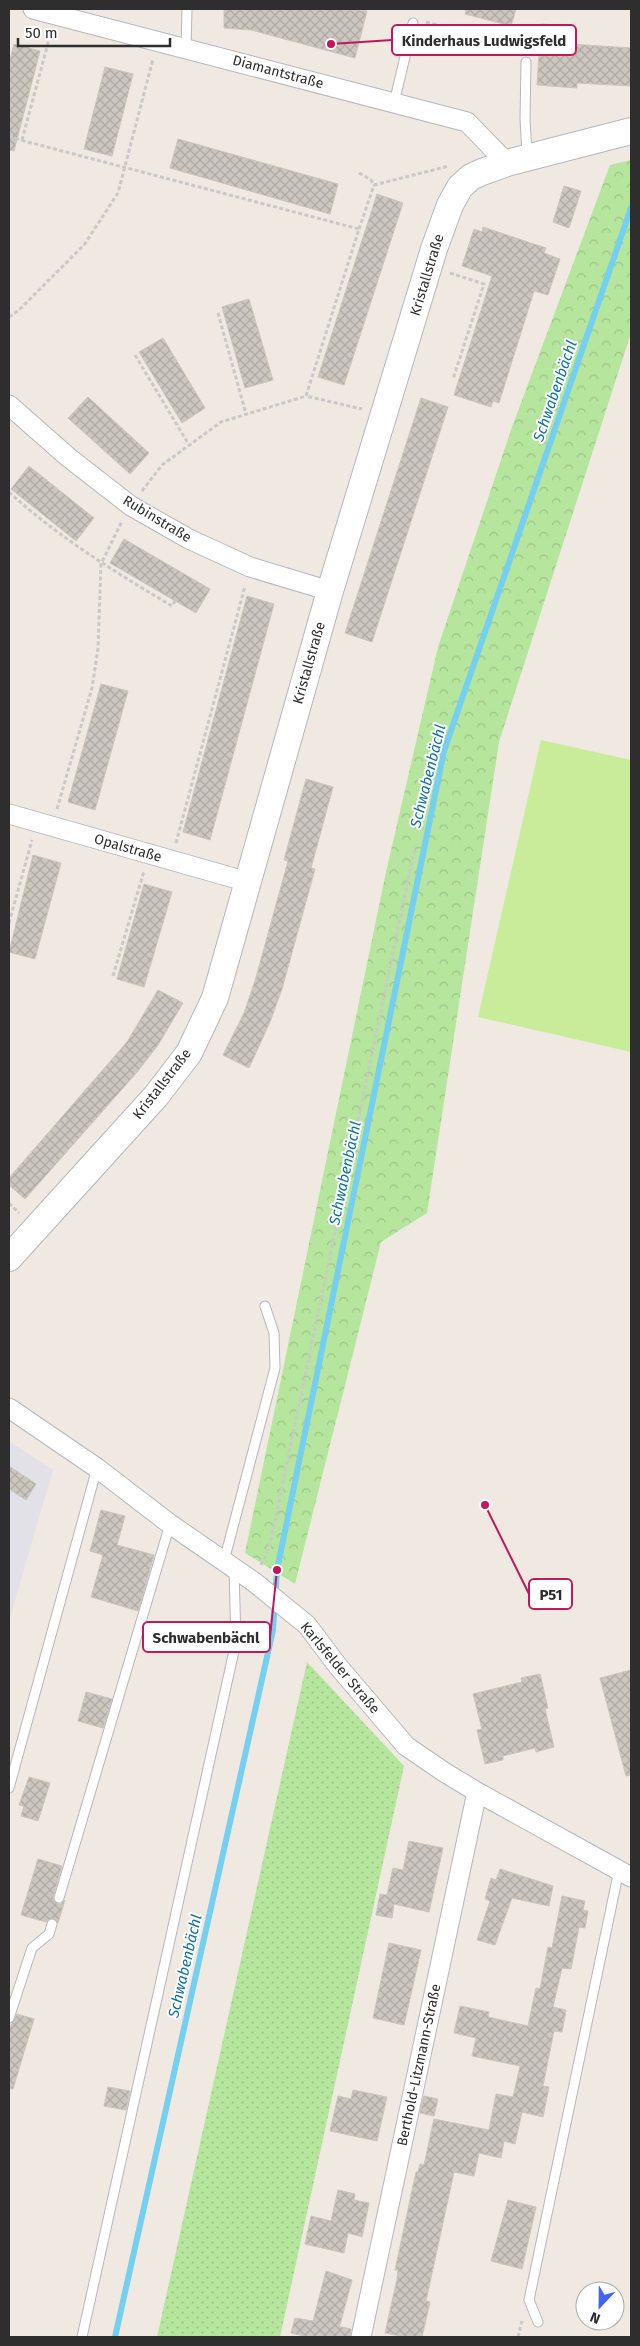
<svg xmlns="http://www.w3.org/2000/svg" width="640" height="2346" font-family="'Fira Sans',sans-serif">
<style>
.industrial{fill:#e3e1e8}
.grass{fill:url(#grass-dots)}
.forest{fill:url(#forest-crowns)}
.pitch{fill:#c9ec9a}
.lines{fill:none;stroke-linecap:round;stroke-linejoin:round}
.stream{stroke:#75cff0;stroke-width:6}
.building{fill:url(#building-cross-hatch);stroke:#cbc5ba}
.lane-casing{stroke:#b4b7c1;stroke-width:11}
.street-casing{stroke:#b4b7c1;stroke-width:21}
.secondary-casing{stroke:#b4b7c1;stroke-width:28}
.path{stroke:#c9c9c9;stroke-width:3;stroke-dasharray:4 2.5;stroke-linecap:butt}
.lane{stroke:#fff;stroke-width:9}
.street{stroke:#fff;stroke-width:19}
.secondary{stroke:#fff;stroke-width:26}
.labels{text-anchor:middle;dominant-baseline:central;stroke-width:4;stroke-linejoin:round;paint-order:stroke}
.street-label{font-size:14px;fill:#2e2e2e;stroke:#fff}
.water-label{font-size:15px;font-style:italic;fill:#0d6fa3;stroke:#fff}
.leader{fill:none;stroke:#c2185b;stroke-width:2}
.callout-dot{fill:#c2185b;stroke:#fff;stroke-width:2}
.callout{fill:#fff;stroke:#c2185b;stroke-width:2}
.callout-label{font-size:15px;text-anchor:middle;font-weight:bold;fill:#2e2e2e}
</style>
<defs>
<pattern id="grass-dots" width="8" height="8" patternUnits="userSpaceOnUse" patternTransform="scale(1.25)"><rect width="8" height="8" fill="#b6e59e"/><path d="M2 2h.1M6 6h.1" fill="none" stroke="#9dc588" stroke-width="1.8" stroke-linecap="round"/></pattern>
<pattern id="forest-crowns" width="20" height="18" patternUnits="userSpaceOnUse" patternTransform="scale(1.25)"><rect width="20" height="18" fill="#b6e59e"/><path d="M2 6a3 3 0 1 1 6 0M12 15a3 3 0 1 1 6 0" fill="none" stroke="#9dc588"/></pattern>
<pattern id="building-cross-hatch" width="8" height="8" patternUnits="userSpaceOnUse" patternTransform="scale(1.25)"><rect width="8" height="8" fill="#cbc7bf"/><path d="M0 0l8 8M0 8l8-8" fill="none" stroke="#afaba4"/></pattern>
</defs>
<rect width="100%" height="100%" fill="#efe9e1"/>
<!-- industrial -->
<path class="industrial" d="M9 1441 53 1470 9 1621Z"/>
<!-- grass -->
<path class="grass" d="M307 1662 404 1766 280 2337H157Z"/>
<!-- forest -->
<path class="forest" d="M631 160V333L499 742 427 1213 381 1242 295 1584 245 1553 386 872 438 647 512 427 610 165Z"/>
<!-- pitch -->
<path class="pitch" d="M541 740 631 760V1052L478 1017Z"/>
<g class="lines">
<!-- stream -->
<path class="stream" d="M115 2337 273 1630 277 1570 444 751 631 208"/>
</g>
<!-- building -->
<path class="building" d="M224 9H327L367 11 355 58 251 30 224 28Z
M466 9H516L511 26 465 14Z
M541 24 571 26 570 44 631 48V86L577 83V88L537 85Z
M14 44 40 51 14 151 9 150V63Z
M105 67 133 74 112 156 84 149Z
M178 139 338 184 330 214 170 168Z
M564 186 581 191 569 228 553 222Z
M377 194 403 203 344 385 318 377Z
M483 227 546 248 544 253 560 259 548 295 534 291 499 403 493 401 491 407 454 395 492 276 462 266 474 229 482 232Z
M249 299 273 380 245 388 222 307Z
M163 338 205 408 182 423 139 352Z
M88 397 149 453 130 474 68 418Z
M421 398 448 407 372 642 345 633Z
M29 466 94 518 76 541 11 489Z
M124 539 210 589 196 613 110 563Z
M247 596 274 604 210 840 183 832Z
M101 684 128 691 95 810 68 802Z
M306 779 333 787 311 868 315 869 282 989 270 1022 249 1068 223 1055 244 1013 255 981 288 861 284 860Z
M33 855 61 863 35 959 9 952Z
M144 884 172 892 144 987 117 979Z
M158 990 183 1003 158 1045 138 1071 25 1199 9 1185V1178L127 1042Z
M9 1466 36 1484 26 1500 9 1489Z
M101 1510 125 1516 117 1545 154 1555 138 1611 91 1597 103 1555 90 1551Z
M631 1670V1775L626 1776 600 1678Z
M540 1674 548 1708 545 1709 554 1747 536 1752 535 1748 503 1756V1760L485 1764 477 1730 482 1729 473 1694 522 1682 521 1678Z
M86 1692 112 1699 103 1728 78 1721Z
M29 1777 50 1783 38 1821 21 1816 24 1806 19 1805Z
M409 1841 443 1848 429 1912 394 1904 392 1918 376 1915 380 1894 387 1895 393 1868 403 1870Z
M38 1859 62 1866 53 1897 57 1904H61L65 1900 58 1923 53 1918 46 1922 21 1915Z
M500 1869 553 1886 549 1906 512 1898 495 1945 477 1940 490 1901 485 1899 491 1878 496 1880Z
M562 1896 585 1901 583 1910 588 1911 585 1928 579 1927 571 1969 562 1968 553 2007 566 2010 562 2032 554 2031 543 2086 549 2087 543 2117 522 2112 515 2144 504 2141 501 2158 479 2153 474 2176 454 2172 426 2301 430 2302 422 2337H405L385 2333 397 2279 398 2270H395L416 2172H418L420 2164 424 2165 434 2119 489 2130 496 2094 513 2097 520 2066 472 2056 476 2038 454 2033 460 2006 489 2012 488 2017 528 2026 536 1988 540 1989 548 1947 552 1948Z
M389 1943 421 1950 404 2025 373 2018Z
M17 2014 34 2019 13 2089 9 2088V2029Z
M108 2087 130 2091 126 2110 104 2106Z
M353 2090 387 2097 377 2141 330 2131 338 2096 351 2099Z
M424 2096 438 2099 434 2116 420 2113Z
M338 2190 355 2194 354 2200 369 2203 362 2237 348 2233 344 2253 305 2244 311 2216 331 2221Z
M508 2200 536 2207 522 2269 491 2261Z
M326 2271 352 2280 340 2325 337 2326 351 2329 350 2337H309L291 2333 295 2318 313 2321Z"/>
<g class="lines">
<defs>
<path id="lane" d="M186 48 187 9
M526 62 525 119 527 154
M394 103 413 23
M224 1561 275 1368 274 1333 265 1306
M9 1788 97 1468
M59 1898 170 1524
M9 2018 32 1948 49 1934 52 1924
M538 2322 529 2300 619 1870
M82 2337 236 1642 234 1569"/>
<path id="street" d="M33 9 467 122 507 163
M9 405 68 457 131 506 189 539 250 567 330 591
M9 814 248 882
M9 1408 97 1468 170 1524 254 1582 307 1625 337 1665 406 1746 444 1772 477 1792 631 1877
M361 2337 477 1792"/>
<path id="secondary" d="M9 1258 156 1096 189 1053 215 998 330 591 434 249 450 205 460 187 471 177 482 172 507 163 631 131"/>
</defs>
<!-- lane casing -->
<use href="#lane" class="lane-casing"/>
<!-- street casing -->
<use href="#street" class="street-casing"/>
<!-- secondary casing -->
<use href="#secondary" class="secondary-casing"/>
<!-- path -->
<path class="path" d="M426 22 521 48
M9 137 359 229 306 396 362 409
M22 140 51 32
M359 173 371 180 374 185 449 166
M359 229 374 185
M450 273 484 284 453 379
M218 313 246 414
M9 317 19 310 84 245 118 193 153 59
M135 355 189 445
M142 491 162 465 221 422 306 396
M9 492C58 537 115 572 172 606L175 601
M57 809 92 688 98 649 101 564 122 521
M176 843 245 586
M9 923 32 840
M113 976 144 871
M9 1203 19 1213
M261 1565 270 1545 415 846
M518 2337 522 2321"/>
<!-- lane -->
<use href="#lane" class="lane"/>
<!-- street -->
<use href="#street" class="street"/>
<!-- secondary -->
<use href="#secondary" class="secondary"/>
</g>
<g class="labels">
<!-- street labels -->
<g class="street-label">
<text transform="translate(278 72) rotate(15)">Diamantstraße</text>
<text transform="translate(427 275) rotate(-73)">Kristallstraße</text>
<text transform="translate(157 519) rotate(31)">Rubinstraße</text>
<text transform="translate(309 663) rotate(-74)">Kristallstraße</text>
<text transform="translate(128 848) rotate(16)">Opalstraße</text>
<text transform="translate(162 1084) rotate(-52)">Kristallstraße</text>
<text transform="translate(340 1668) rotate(50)">Karlsfelder Straße</text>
<text transform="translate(419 2065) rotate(-78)">Berthold-Litzmann-Straße</text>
</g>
<!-- water labels -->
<g class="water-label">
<text transform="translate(555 391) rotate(-71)">Schwabenbächl</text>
<text transform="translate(428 776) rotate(-76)">Schwabenbächl</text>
<text transform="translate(345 1173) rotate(-78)">Schwabenbächl</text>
<text transform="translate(185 1966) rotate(-77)">Schwabenbächl</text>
</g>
</g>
<!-- callouts -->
<path class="leader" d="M331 44L392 40M485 1505L529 1594M277 1570L270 1637"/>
<g class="callout-dot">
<circle cx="331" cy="44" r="5"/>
<circle cx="485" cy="1505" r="5"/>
<circle cx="277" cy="1570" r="5"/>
</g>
<g class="callout">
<rect x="392" y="25" width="184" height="30" rx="5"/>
<rect x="529" y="1579" width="43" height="30" rx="5"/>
<rect x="143" y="1622" width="127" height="30" rx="5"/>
</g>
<g class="callout-label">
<text x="484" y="46">Kinderhaus Ludwigsfeld</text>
<text x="551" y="1600">P51</text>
<text x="206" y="1643">Schwabenbächl</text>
</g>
<!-- border -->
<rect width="640" height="2346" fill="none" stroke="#2e2e2e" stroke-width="20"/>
<!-- north arrow -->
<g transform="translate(600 2306) rotate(202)"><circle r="24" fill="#ffffff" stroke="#ababab"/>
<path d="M0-4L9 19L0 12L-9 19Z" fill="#4264fb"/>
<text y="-8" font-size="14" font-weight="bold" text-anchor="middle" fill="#2e2e2e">N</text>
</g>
<!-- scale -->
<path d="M18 38v8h152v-8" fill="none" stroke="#2e2e2e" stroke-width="2.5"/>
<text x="25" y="38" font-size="15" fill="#2e2e2e" stroke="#ffffff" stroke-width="4" paint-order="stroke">50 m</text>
</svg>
